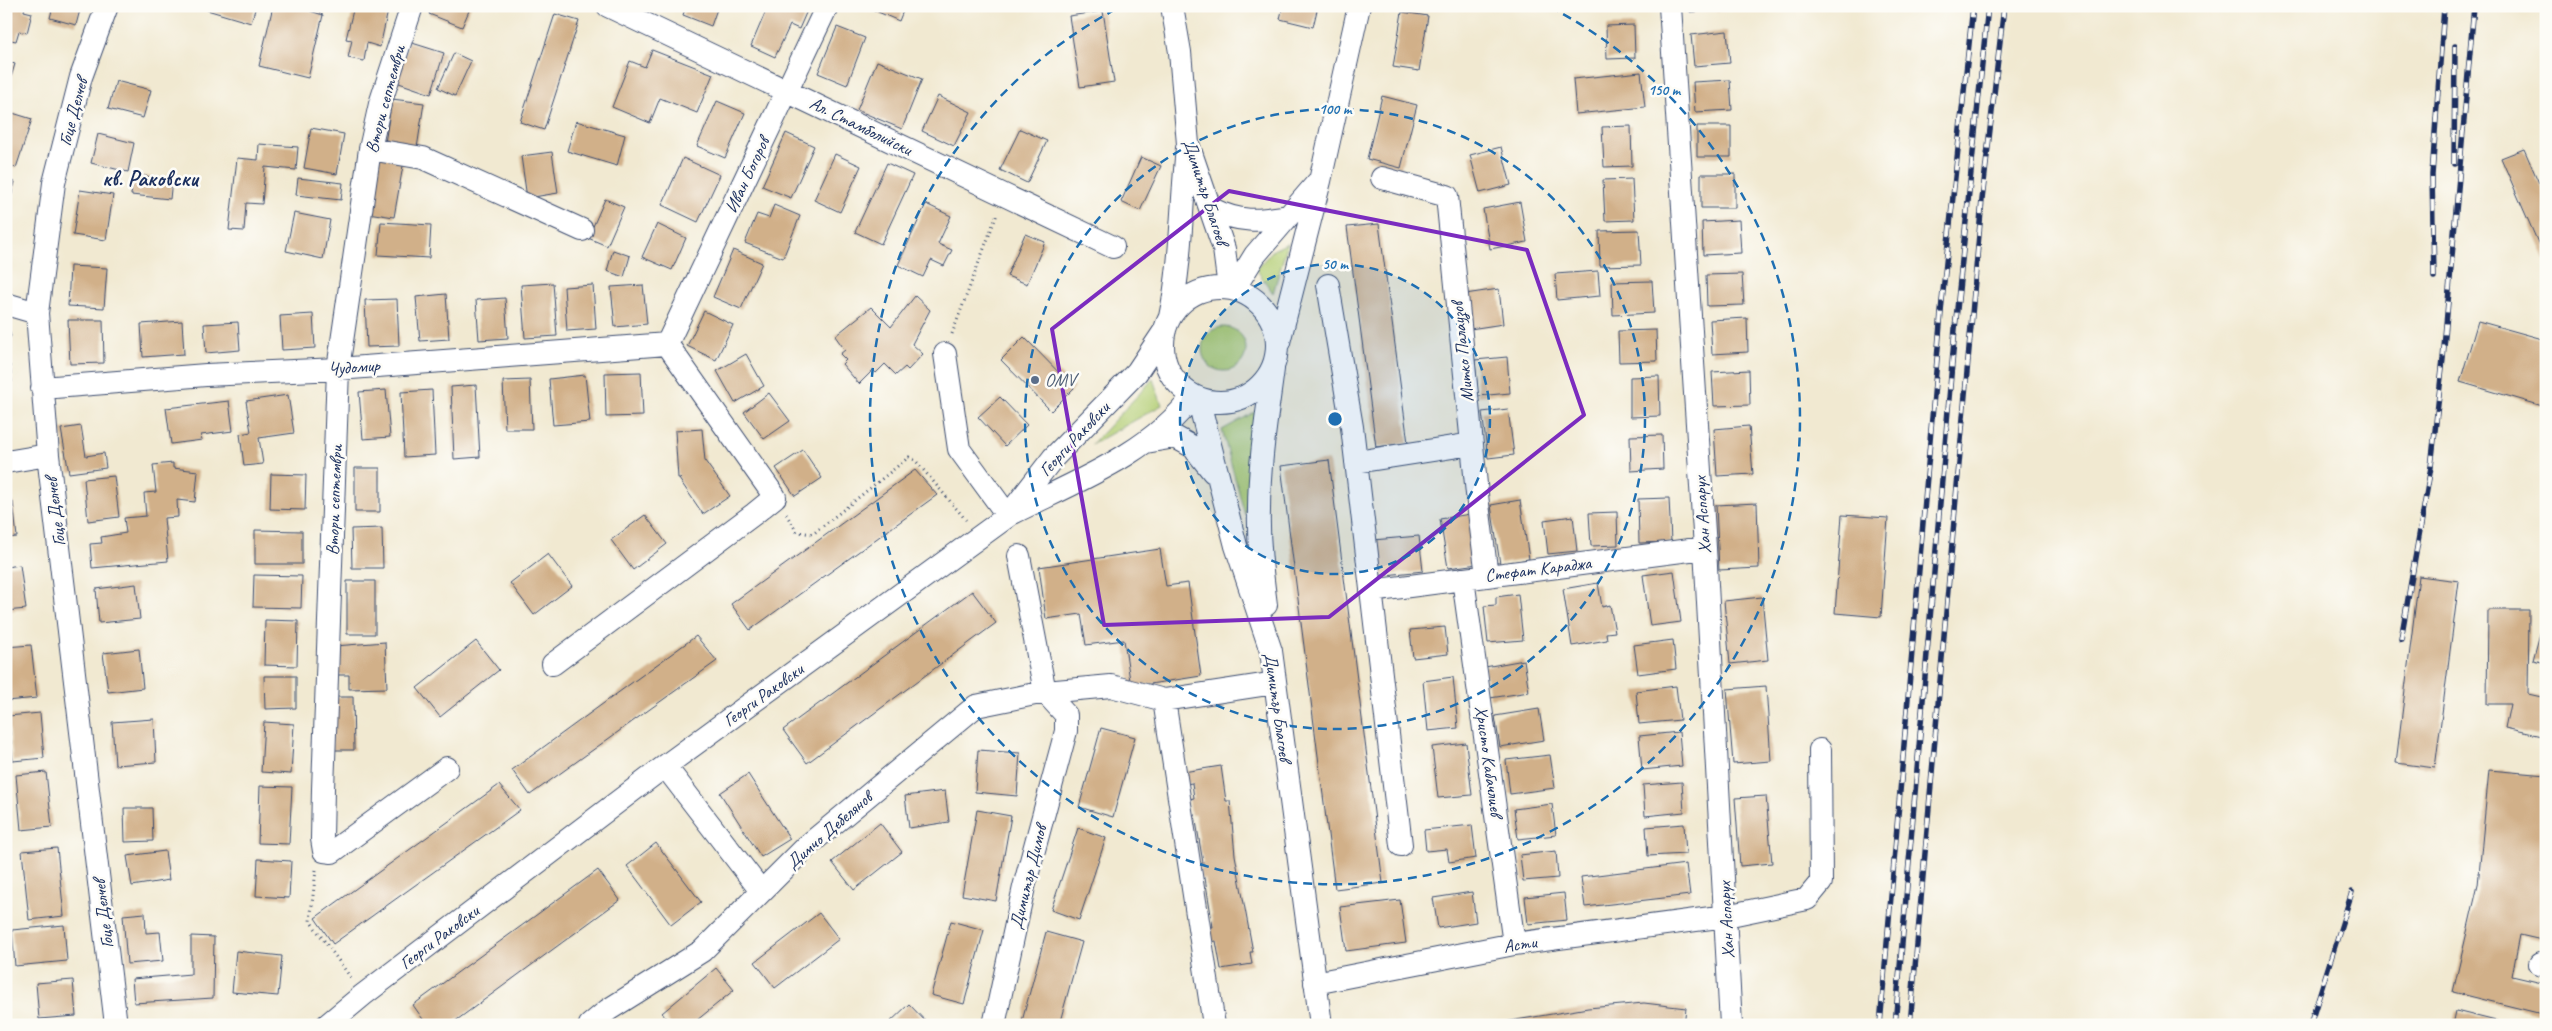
<svg xmlns="http://www.w3.org/2000/svg" width="2552" height="1031" font-family="Caveat,sans-serif">
<style>
.grass{fill:#b2cd73;stroke:#667e68}
.building{fill:#d1b089}
.lines{fill:none;stroke-linecap:round;stroke-linejoin:round}
.minor-casing{stroke:#3b4b6f;stroke-width:24}
.path{stroke:#3b4b6f;stroke-width:3;stroke-dasharray:1 4;stroke-linecap:butt}
.minor{stroke:#fff;stroke-width:22}
.rail-casing{stroke:#1b2f5e;stroke-width:5.5}
.rail{stroke:#fdfcf7;stroke-width:4;stroke-dasharray:11;stroke-linecap:butt}
.marked{fill:none;stroke:#7b2cbf;stroke-width:4;stroke-linejoin:round}
.ring{fill:none;stroke:#1f6fb2;stroke-width:2.5;stroke-dasharray:9 6}
.service-dot{fill:#5c6f8a;stroke:#fdfcf7;stroke-width:2}
.labels{text-anchor:middle;dominant-baseline:central;stroke-width:5;stroke-linejoin:round;paint-order:stroke}
.street-label{font-size:18px;fill:#1b2f5e;stroke:#fdfcf7}
.service-label{font-size:18px;fill:#4e5e75;stroke:#fdfcf7;text-anchor:start}
.district-label{font-size:22px;font-weight:bold;fill:#1b2f5e;stroke:#fdfcf7}
.centre{fill:#1f6fb2;stroke:#fdfcf7;stroke-width:2.5}
.ring-label{font-size:15px;text-anchor:middle;font-weight:bold;fill:#1f6fb2;stroke:#fdfcf7;stroke-width:5;stroke-linejoin:round;paint-order:stroke}
</style>
<rect width="100%" height="100%" fill="#fdfcf7"/>
<filter id="ink" filterUnits="userSpaceOnUse"><feTurbulence type="fractalNoise" baseFrequency=".02" numOctaves="2"/><feDisplacementMap in="SourceGraphic" scale="10" xChannelSelector="R" yChannelSelector="G"/><feConvolveMatrix kernelMatrix="1 2 1 2 8 2 1 2 1" color-interpolation-filters="sRGB"/></filter>
<filter id="wash" filterUnits="userSpaceOnUse"><feTurbulence type="fractalNoise" baseFrequency=".0096" numOctaves="4" result="noise"/><feDisplacementMap in="SourceGraphic" scale="20" xChannelSelector="R" yChannelSelector="G"/><feGaussianBlur stdDeviation="1.12" result="paint"/><feColorMatrix in="noise" values="0 0 0 0 0 0 0 0 0 0 0 0 0 0 0 0 0 1.4 0 .05"/><feComposite in="paint" operator="in"/></filter>
<g filter="url(#wash)">
<rect width="100%" height="100%" fill="#f1e9d1"/>
<!-- grass -->
<path class="grass" d="M1288 243 1273 293 1256 269 1273 250Z
M1202 349a22 22 0 1 1 44 0a22 22 0 1 1-44 0Z
M1153 379 1162 405 1091 445Z
M1260 409 1245 515 1222 430Z"/>
<g id="blocks">
<!-- building -->
<path class="building" d="M6 6H25L24 11 32 13 27 33 19 31 16 41 6 39Z
M53 6H81L76 25 50 18Z
M208 6H256L251 23 207 10Z
M273 6H312L310 11 323 15 308 78 259 66Z
M354 6H389L380 47 367 43 364 61 348 58 352 40 346 39Z
M433 6H471L462 27 429 14Z
M686 6H718L711 26 683 15Z
M747 6H759L757 10Z
M768 6H809L799 29 790 25 775 57 751 46Z
M864 6H905L899 21Z
M1283 6H1318L1313 27 1280 19Z
M1689 6H1726V10L1690 12Z
M1103 11 1114 82 1080 87 1069 16Z
M1402 12 1428 16 1419 71 1393 67Z
M555 14 579 21 544 130 520 122Z
M1634 25 1635 58 1607 59 1606 26Z
M837 27 865 38 847 85 818 73Z
M1727 31 1730 63 1694 66 1691 35Z
M409 42 444 53 431 94 396 82Z
M652 50 713 74 697 113 660 98 650 123 612 107 630 61 645 67Z
M454 53 471 61 455 96 438 88Z
M6 61 15 64 7 90H6Z
M877 61 922 79 902 129 857 110Z
M1641 72 1645 107 1576 114 1573 79Z
M1730 80 1732 110 1695 112 1693 82Z
M116 81 151 90 143 118 108 109Z
M938 96 971 112 954 146 922 131Z
M1382 96 1417 105 1401 168 1367 159Z
M392 99 424 103 417 148 385 143Z
M717 101 745 113 725 158 697 146Z
M6 111 32 119 16 168 6 165Z
M576 121 625 135 617 166 567 151Z
M1631 126 1632 166 1604 167 1602 127Z
M1697 126H1731V157H1697Z
M311 128 344 134 337 174 304 168Z
M1020 129 1047 141 1027 183 1000 170Z
M786 133 814 146 791 198 762 186Z
M98 134 134 143 128 172 91 163Z
M259 144 298 147 296 170 265 167 262 204 246 203 244 231 229 230 237 158 258 160Z
M1501 147 1511 185 1480 193 1470 155Z
M2524 149 2546 199V261L2501 158Z
M552 152 558 193 527 198 521 156Z
M835 154 861 166 840 212 814 200Z
M378 155 404 160 394 217 368 213Z
M1141 157 1161 166 1140 211 1121 202Z
M683 158 720 175 698 222 662 205Z
M887 163 913 175 881 244 855 232Z
M1701 174H1735V208H1701Z
M133 175 172 179 170 199 131 195Z
M298 178 343 183 341 200 296 195Z
M6 179 15 182 7 213H6Z
M1632 179 1634 220 1605 221 1603 180Z
M80 190 113 195 106 240 73 235Z
M605 199 624 207 607 246 588 238Z
M1520 202 1527 242 1490 249 1483 209Z
M926 204 951 216 938 244 952 250 944 266 931 260 923 277 898 265Z
M774 205 800 216 783 258 745 243 757 214 769 218Z
M294 213 330 220 323 259 286 251Z
M1739 220 1741 253 1703 255 1702 222Z
M381 222 431 225 429 258 378 255Z
M657 224 686 238 672 270 642 257Z
M1379 224 1408 443 1376 447 1347 227Z
M1639 230 1641 265 1600 266 1599 231Z
M1025 234 1045 242 1027 284 1007 276Z
M613 250 630 256 624 277 607 271Z
M733 250 762 263 741 309 713 297Z
M70 266 107 268 104 308 68 306Z
M1598 271 1600 296 1557 300 1555 274Z
M1742 274 1744 305 1707 306 1706 275Z
M1652 281 1654 313 1613 315 1612 282Z
M553 283 557 336 525 338 521 285Z
M593 285 596 329 567 331 564 287Z
M643 285 647 324 615 327 611 287Z
M1499 289 1503 324 1470 329 1465 294Z
M446 294 449 339 420 341 416 297Z
M915 296 930 310 912 344 923 354 908 370 905 367 896 375 885 364 876 373 873 370 859 384 842 364 846 360 840 354 845 350 835 336 871 307 891 327Z
M505 298 508 338 479 340 476 300Z
M397 299 399 346 367 347 365 300Z
M704 311 733 325 716 360 687 346Z
M313 314 315 348 282 350 280 316Z
M1747 318 1748 352 1712 354 1710 320Z
M68 320H103L104 363 70 364Z
M182 321 184 354 143 357 141 324Z
M2478 321 2546 340V407L2460 382Z
M6 322 11 336 6 344Z
M238 322 240 350 206 353 204 324Z
M1656 330 1657 361 1619 362 1618 331Z
M1024 337 1074 388 1051 411 1001 360Z
M746 354 764 386 735 403 717 371Z
M1507 357 1510 393 1478 396 1475 360Z
M10 365 12 382 6 383V366Z
M1749 370 1750 405 1714 406 1712 372Z
M641 372 643 416 606 417 605 373Z
M585 375 590 422 553 425 549 379Z
M1659 376 1660 416 1630 417V377Z
M530 380 532 429H505L503 381Z
M476 385 480 457 454 459 451 387Z
M386 390 390 437 363 439 359 392Z
M432 390 435 455 404 457 401 392Z
M769 393 790 421 764 439 744 412Z
M288 395 294 433 259 438 263 464 244 466 240 434 251 432 246 401Z
M1000 397 1027 425 1005 446 978 417Z
M229 401 233 431 201 435 202 440 171 444 166 408Z
M1508 409 1514 455 1488 458 1482 412Z
M81 426 86 456 104 453 106 468 69 473 61 429Z
M1749 426 1753 474 1717 476 1714 429Z
M702 429 705 461 730 496 703 514 679 479 681 478H678L675 431Z
M1662 435 1663 469 1631 471 1630 436Z
M803 450 822 478 795 496 776 468Z
M1329 460 1383 883 1335 889 1281 466Z
M173 463V468L198 471 195 502 177 500 178 517 164 518 168 561 92 568 90 544 102 543 101 537 126 533 124 518 146 516 144 493 156 492 153 465Z
M355 468H380V512H355Z
M915 470 937 495 750 630 731 604Z
M271 474 306 475 305 510 270 509Z
M114 476 119 517 88 521 84 479Z
M1669 498 1671 542 1639 543 1638 499Z
M1520 500 1529 559 1500 564 1491 505Z
M6 502H13L17 537 6 538Z
M1757 503 1759 568 1719 570 1716 505Z
M1617 512 1618 545 1591 546 1589 513Z
M1470 514 1478 564 1448 568 1440 519Z
M645 515 667 544 633 570 611 540Z
M1842 515 1888 518 1881 617 1835 613Z
M1573 516 1577 551 1548 554 1544 520Z
M382 528 383 568H352L351 529Z
M255 530 302 531V564H255Z
M1419 536 1423 571 1376 576 1373 540Z
M1160 549 1166 586 1188 583 1201 676 1131 687 1124 640 1086 645 1081 614 1046 619 1039 567Z
M548 554 572 586 534 615 510 583Z
M20 565 26 609 6 611V567Z
M1674 571 1681 622 1650 626 1643 575Z
M254 575 302 576 301 608 253 607Z
M2419 576 2459 581 2435 768 2396 763Z
M347 581H375V634H347Z
M1598 583 1602 607 1610 605 1615 632 1606 633 1607 640 1572 646 1563 589Z
M136 584 140 619 99 623 96 589Z
M972 591 996 623 807 763 783 730Z
M1518 594 1523 640 1488 643 1484 606 1496 605V597Z
M1762 597 1768 660 1730 664 1724 601Z
M2488 610H2529L2528 694 2546 698V737L2505 728 2510 704H2487Z
M265 620 298 621 297 666 264 665Z
M2542 626 2546 627V663L2533 660Z
M1445 627 1448 654 1413 658 1410 630Z
M696 636 717 661 530 795 512 770Z
M1673 640 1676 669 1638 674 1634 645Z
M476 641 499 670 440 717 417 688Z
M385 642 387 688 349 689V675H336L335 646Z
M31 645 37 698 6 701V647Z
M139 649 143 688 108 692 103 653Z
M1524 660 1529 692 1490 698 1485 667Z
M264 676H296V708L265 709Z
M1453 677 1458 728 1428 731 1423 681Z
M1676 686 1680 720 1639 724 1636 691Z
M1766 686 1771 761 1733 764 1727 689Z
M332 697H353L354 750H332Z
M1539 709 1544 740 1500 747 1495 716Z
M40 713 44 758 13 761 8 716Z
M154 719 156 762 115 765 112 722Z
M264 722 294 724 291 774 261 772Z
M1101 728 1135 737 1113 817 1079 807Z
M1679 732 1682 766 1642 770 1639 736Z
M1466 743 1472 795 1438 798 1432 747Z
M978 750 1020 753 1017 796 975 792Z
M1550 755 1555 788 1510 794 1506 760Z
M1221 766 1226 801H1230L1235 855 1253 952H1250L1252 964 1221 969 1216 941 1211 942 1209 927H1213L1205 878 1201 879 1199 864 1203 863 1195 815H1191L1189 799 1194 798 1192 783 1185 784 1183 772Z
M2489 770 2546 775V941L2520 935 2512 976 2546 984V1015L2453 992 2478 885Z
M46 772 52 827 21 830 16 775Z
M748 774 790 839 761 857 720 793Z
M1682 782 1684 812 1645 816 1643 785Z
M499 785 520 810 333 944 315 918Z
M260 786 292 787 289 844 258 843Z
M945 791 949 822 909 828 905 796Z
M1766 796 1772 863 1740 866 1735 798Z
M1552 804 1556 835 1518 839 1514 809Z
M124 808H152L153 841 125 842Z
M977 810 1011 816 996 901 962 895Z
M880 823 902 852 854 890 832 862Z
M1684 824 1686 854 1648 856 1646 827Z
M1472 825 1476 858 1449 862 1447 849 1426 851 1424 830Z
M1078 828 1106 838 1079 920 1051 910Z
M656 843 701 902 671 925 627 866Z
M57 848 64 916 29 920 22 851Z
M165 851 169 880 132 886 127 856Z
M1556 851 1558 878 1523 881 1520 855Z
M258 859 291 861 289 898 256 896Z
M1686 864 1690 895 1585 907 1581 877Z
M598 870 620 900 450 1025H427L413 1005Z
M1472 892 1476 922 1438 928 1433 898Z
M1564 893 1567 920 1528 924 1525 897Z
M1400 900 1406 943 1346 951 1340 907Z
M145 913 146 933 160 932 163 961 127 964 123 915Z
M819 913 839 939 775 988 755 962Z
M951 921 984 930 964 1004 931 995Z
M64 925 67 961 15 966 12 930Z
M1046 932 1082 942 1059 1025H1021Z
M191 936 214 937 213 998 134 1003 132 979 191 974Z
M236 951 282 956 278 996 232 992Z
M716 968 734 990 691 1025H671L662 1013Z
M73 980 76 1016 39 1019 36 983Z
M1644 1003 1686 1008 1684 1025H1486L1588 1008Z
M909 1004 929 1025H887Z
M2456 1011 2508 1024V1025H2453Z"/>
</g>
</g>
<g filter="url(#ink)">
<use href="#blocks" fill-opacity="0" stroke="#3b4b6f" stroke-width="1"/>
<g class="lines">
<defs>
<path id="minor" d="M107 6 81 77 54 183 37 313 48 455 116 1025
M412 6 380 104 370 149 338 369 323 789 322 839 324 851 332 852 447 768
M608 6 1113 247
M1172 6 1180 52 1188 144 1224 249 1229 288
M1670 6 1705 548 1731 1025
M370 149 423 158 582 230
M1382 178 1447 196 1478 504 1487 576
M1212 209C1240 223 1258 221 1288 216
M1328 285 1352 427 1401 845
M1163 345a57 57 0 1 1 114 0a57 57 0 1 1-114 0Z
M1234 289 1255 255 1317 183
M6 304 37 313
M1170 317C1182 261 1181 204 1187 148
M1279 342 1320 181 1359 6
M667 344 827 6
M945 354 959 449 1008 516
M42 388 206 375 338 369 667 344
M1198 398 1236 546 1271 651 1321 1025
M1146 442 1175 437 1193 447 1213 472
M6 462 48 455
M1356 462 1472 444
M1013 513C1075 482 1151 453 1193 396
M1019 556 1045 692 1111 686 1164 700 1275 683
M1463 579 1514 944
M1371 591 1705 548
M1266 605C1262 573 1258 542 1259 510 1259 462 1267 415 1273 369
M553 664 754 514 775 497 667 344
M1164 700 1214 1025
M665 766 761 891
M2540 964 2546 966
M1315 983 1514 944 1726 916 1807 899 1821 882 1820 750
M327 1025 363 995 665 766 1008 516 1053 458 1137 372 1165 330
M590 1025 608 1010 702 951 807 846 976 706 1045 692 1066 715V731L1024 887 994 1025"/>
</defs>
<!-- minor casing -->
<use href="#minor" class="minor-casing"/>
<!-- path -->
<path class="path" d="M952 334 997 214
M786 514 797 532 813 534 909 457 915 460 966 520
M316 870 310 921 351 978"/>
<!-- minor -->
<use href="#minor" class="minor"/>
<defs>
<path id="rail" d="M2454 164 2455 46
M2434 277 2432 175 2444 7
M2401 639 2431 467 2443 359 2474 6
M1880 1025 1942 301 1973 6
M1895 1025 1955 329 1988 6
M1910 1025 1982 200 2004 6
M2310 1025 2352 892"/>
</defs>
<!-- rail casing -->
<use href="#rail" class="rail-casing"/>
<!-- rail -->
<use href="#rail" class="rail"/>
</g>
</g>
<!-- marked area -->
<path class="marked" d="M1229 191 1527 250 1584 415 1329 617 1104 625 1052 329Z"/>
<!-- distance rings -->
<circle cx="1335" cy="419" r="155" fill="#1f6fb2" fill-opacity=".12"/>
<g class="ring">
<circle cx="1335" cy="419" r="155"/>
<circle cx="1335" cy="419" r="310"/>
<path d="M1550 7A465 465 0 1 1 1120 7"/>
</g>
<!-- markers -->
<circle class="service-dot" cx="1035" cy="380" r="5"/>
<g class="labels">
<!-- street labels -->
<g class="street-label">
<text transform="translate(385 99) rotate(-75)">Втори септември</text>
<text transform="translate(73 112) rotate(-75)">Гоце Делчев</text>
<text transform="translate(861 126) rotate(26)">Ал. Стамболийски</text>
<text transform="translate(747 175) rotate(-65)">Иван Богоров</text>
<text transform="translate(1206 192) rotate(72)">Димитър Благоев</text>
<text transform="translate(1462 352) rotate(-96)">Митко Палаузов</text>
<text transform="translate(354 367) rotate(-4)">Чудомир</text>
<text transform="translate(1074 439) rotate(-47)">Георги Раковски</text>
<text transform="translate(334 500) rotate(-88)">Втори септември</text>
<text transform="translate(55 512) rotate(-97)">Гоце Делчев</text>
<text transform="translate(1702 515) rotate(-94)">Хан Аспарух</text>
<text transform="translate(1538 569) rotate(-7)">Стефат Караджа</text>
<text transform="translate(763 695) rotate(-36)">Георги Раковски</text>
<text transform="translate(1278 707) rotate(82)">Димитър Благоев</text>
<text transform="translate(1489 761) rotate(82)">Христо Кабачлиев</text>
<text transform="translate(829 830) rotate(-41)">Димчо Дебелянов</text>
<text transform="translate(1028 877) rotate(-76)">Димитър Димов</text>
<text transform="translate(103 914) rotate(-97)">Гоце Делчев</text>
<text transform="translate(1726 920) rotate(-93)">Хан Аспарух</text>
<text transform="translate(439 937) rotate(-37)">Георги Раковски</text>
<text transform="translate(1520 944) rotate(-9)">Асти</text>
</g>
<!-- service labels -->
<g class="service-label">
<text x="1045" y="380">OMV</text>
</g>
<!-- district labels -->
<g class="district-label">
<text x="150" y="179">кв. Раковски</text>
</g>
</g>
<circle cx="1335" cy="419" r="8" class="centre"/>
<g class="ring-label">
<text x="1664" y="95">150 m</text>
<text x="1335" y="114">100 m</text>
<text x="1335" y="269">50 m</text>
</g>
<!-- margin -->
<rect width="2552" height="1031" fill="none" stroke="#fdfcf7" stroke-width="25"/>
</svg>
